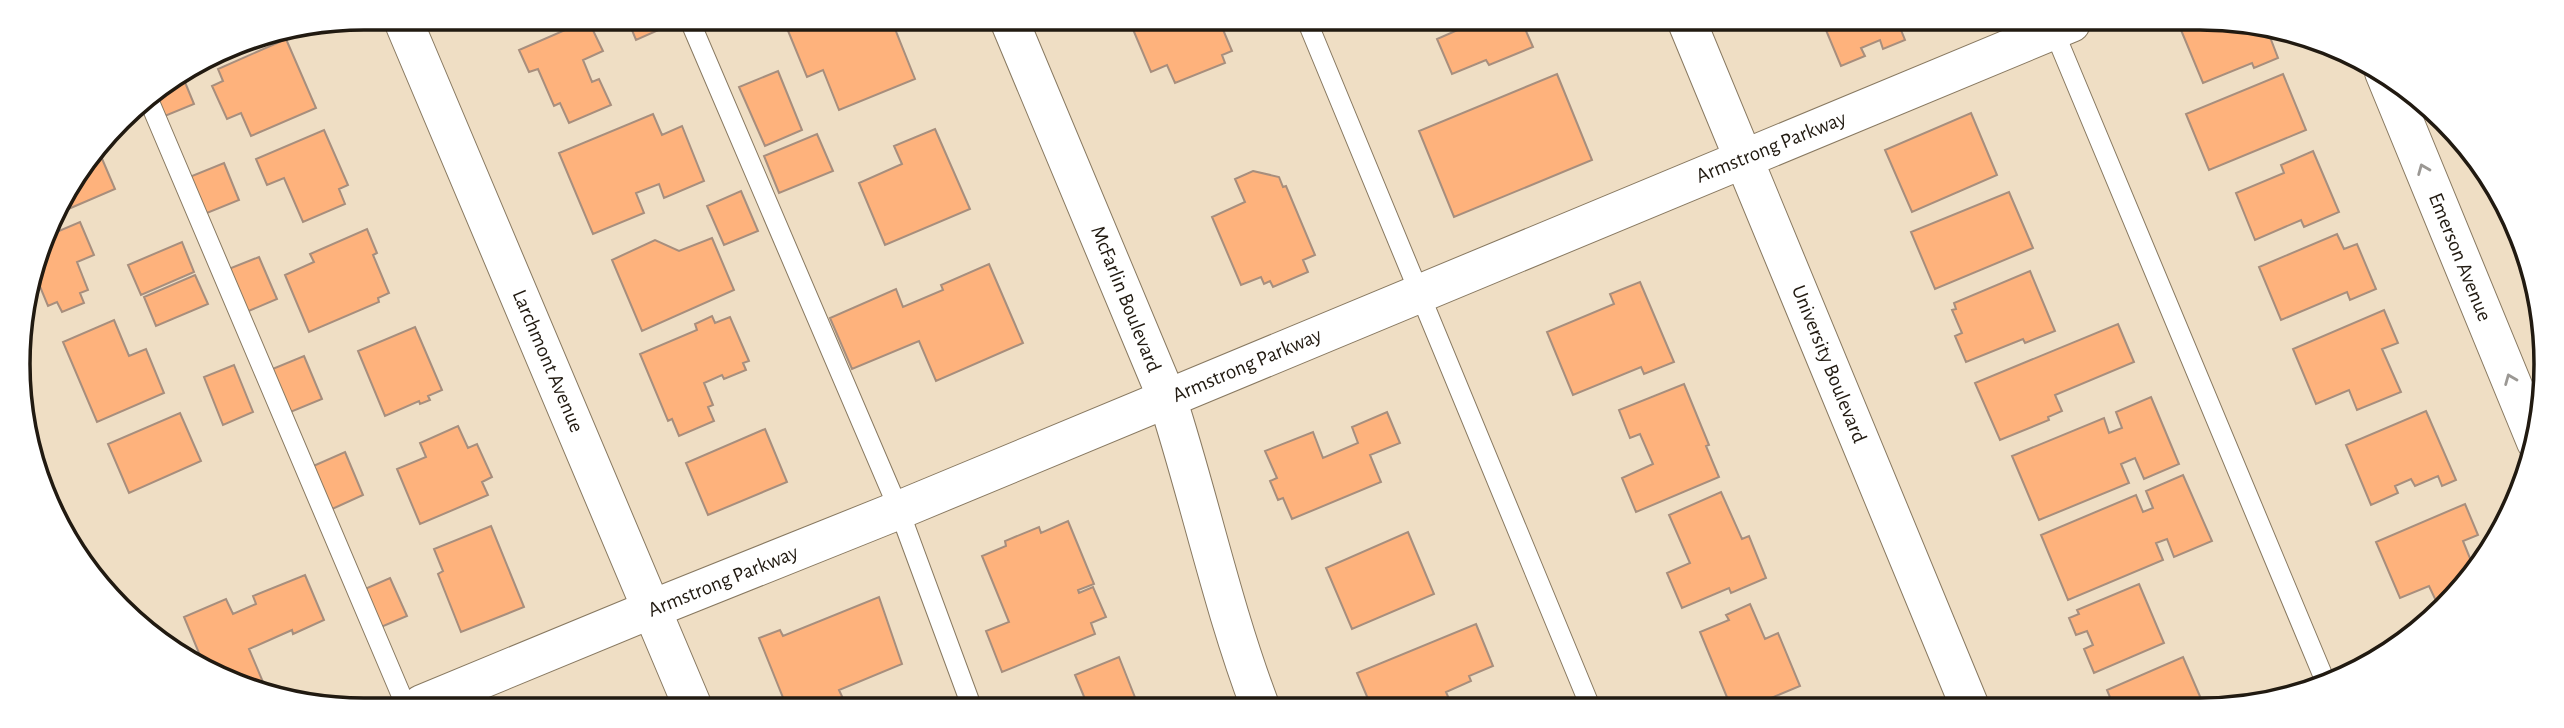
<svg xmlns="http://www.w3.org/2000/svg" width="2564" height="728" font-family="'Alegreya Sans',sans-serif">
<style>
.building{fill:#feb27c;stroke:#a78e7d;stroke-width:2}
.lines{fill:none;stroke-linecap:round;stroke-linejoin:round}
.service-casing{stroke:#887961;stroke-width:21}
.minor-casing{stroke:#887961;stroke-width:40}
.tertiary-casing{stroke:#887961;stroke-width:40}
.service{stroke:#fff;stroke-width:19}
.minor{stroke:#fff;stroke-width:38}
.tertiary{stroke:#fff;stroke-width:38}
.oneway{stroke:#9b9894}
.labels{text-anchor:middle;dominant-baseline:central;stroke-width:5;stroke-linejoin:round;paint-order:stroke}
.street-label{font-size:21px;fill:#211a11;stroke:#fff}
.rim{fill:none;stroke:#211a11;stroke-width:3.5}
</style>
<rect width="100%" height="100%" fill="#efdec4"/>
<!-- building -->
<path class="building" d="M627 18 669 19 672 24 636 40Z
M789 19H891L915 79 839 110 823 70 807 77 784 21Z
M588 20 603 51 583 60 592 82 599 79 611 105 569 123 560 103 554 106 538 69 529 72 519 50Z
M1129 20H1219L1232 51 1222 55 1225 63 1175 83 1167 65 1151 72Z
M1457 21 1522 22 1533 47 1489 65 1486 60 1452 74 1437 39 1460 29Z
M1823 23H1917L1901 30 1905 40 1883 49 1880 40 1861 48 1865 56 1841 66Z
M2197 24H2265L2278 58 2254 68 2252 63 2203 83 2181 30Z
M286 39 316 108 251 136 241 113 227 119 212 86 223 81 218 69Z
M778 71 802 130 765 146 739 87Z
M1557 74 1592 160 1454 217 1419 131Z
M2283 74 2306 130 2209 170 2186 114Z
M182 75 194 104 160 118 151 94Z
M1971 113 1997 175 1912 212 1885 150Z
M653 114 662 135 682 126 704 181 664 198 659 184 636 193 644 213 593 234 559 153Z
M935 129 970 209 885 245 859 183 902 164 894 146Z
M324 130 348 185 339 189 345 204 303 222 284 178 267 185 256 159Z
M817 134 833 171 779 193 764 156Z
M2313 151 2339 212 2304 227 2301 220 2255 240 2236 193 2284 173 2281 165Z
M100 154 115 189 52 216 53 210 95 156Z
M224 163 239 200 202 215 187 178Z
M1253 171 1279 177 1283 187 1286 186 1315 255 1303 260 1308 272 1273 287 1270 281 1264 284 1261 277 1241 285 1212 217 1245 202 1235 179Z
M741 191 758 231 724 245 707 206Z
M2009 192 2033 248 1935 289 1911 232Z
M80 222 94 255 77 262 88 290 80 293 84 303 62 312 57 302 48 306 36 277 47 236Z
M367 229 377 253 373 255 389 293 378 298 379 302 309 332 285 275 314 262 310 254Z
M2337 234 2344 249 2357 244 2376 289 2350 300 2347 292 2281 320 2259 267Z
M712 238 734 290 642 331 612 260 655 240 679 251Z
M182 242 194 272 141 295 128 265Z
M259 257 277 299 244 313 226 270Z
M989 264 1023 343 936 381 919 341 852 369 830 318 896 289 903 307 943 290 941 285Z
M2030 271 2055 331 2025 343 2023 339 1966 362 1955 336 1962 333 1952 310 1956 309 1954 303Z
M195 275 208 304 156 326 144 297Z
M1640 282 1674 362 1644 374 1641 367 1573 395 1547 332 1614 304 1610 294Z
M2384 310 2398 343 2382 349 2401 392 2357 410 2349 390 2316 404 2293 349Z
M712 316 715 323 730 317 749 361 743 363 746 370 724 379 722 375 704 383 713 405 708 407 714 421 679 436 672 419 668 421 640 354 697 330 695 324Z
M114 320 129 356 146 349 164 393 97 422 63 342Z
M2118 324 2134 362 2055 395 2062 411 2048 417 2049 420 2000 440 1975 383Z
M415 327 442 390 428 396 430 400 420 404 419 401 385 416 358 351Z
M304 356 322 399 288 413 270 370Z
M234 365 253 412 223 425 204 377Z
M1684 384 1709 445 1706 446 1719 477 1636 512 1622 478 1653 464 1640 434 1630 438 1619 410Z
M2151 397 2179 464 2144 479 2135 458 2121 464 2129 483 2039 520 2012 456 2104 418 2109 433 2122 428 2116 412Z
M2426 411 2456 480 2442 486 2438 476 2415 486 2411 479 2395 486 2398 493 2371 505 2346 445Z
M1387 412 1400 443 1370 455 1381 482 1292 519 1283 498 1278 500 1270 481 1277 478 1265 451 1313 432 1323 458 1358 443 1352 427Z
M180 413 201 461 129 493 108 444Z
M458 426 468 448 477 444 492 477 482 482 488 495 420 524 397 469 426 457 420 443Z
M765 429 787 482 708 515 686 463Z
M345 452 363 495 330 510 311 467Z
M2183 475 2212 541 2174 557 2167 539 2156 543 2163 560 2068 600 2041 535 2136 495 2143 512 2153 508 2146 491Z
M1721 492 1742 539 1749 536 1766 578 1731 593 1729 588 1682 608 1667 573 1690 563 1669 515Z
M2465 504 2478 535 2463 541 2474 568 2454 596 2437 603 2429 586 2400 598 2376 542Z
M1068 521 1094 584 1078 590 1079 593 1093 587 1106 617 1091 623 1095 634 1002 672 986 631 1009 622 982 556 1006 546 1005 541 1039 527 1041 533Z
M491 526 524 607 461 632 438 574 443 571 434 549Z
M1408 532 1434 594 1352 629 1326 568Z
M305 575 324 620 293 634 292 630 249 649 263 682 252 687 206 670 184 617 226 599 233 614 256 604 253 596Z
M390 578 407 616 374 630 358 592Z
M2139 584 2164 643 2094 673 2084 649 2093 645 2087 631 2076 635 2069 618 2079 614 2077 610Z
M879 597 902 664 839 690 846 705H786L759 638 780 630 783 636Z
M1750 604 1765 639 1778 633 1800 686 1749 707H1731L1700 632 1729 620 1726 615Z
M1476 624 1493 666 1469 676 1471 681 1446 692 1452 706H1371L1357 673Z
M1119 657 1138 705H1070L1085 699 1075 675Z
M2183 657 2205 708 2114 707 2107 690Z"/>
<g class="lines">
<defs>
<path id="service" d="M689 19 899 510 971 705
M1307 21 1590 706
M2051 24 2326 683
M147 96 405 704"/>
<path id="minor" d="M402 18 692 705
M1009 20 1167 398C1200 500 1222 606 1260 706
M2384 72 2536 442"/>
<path id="tertiary" d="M1687 22 1970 707
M422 704 652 609 899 510 2071 23"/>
</defs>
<!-- service casing -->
<use href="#service" class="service-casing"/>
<!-- minor casing -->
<use href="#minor" class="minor-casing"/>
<!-- tertiary casing -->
<use href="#tertiary" class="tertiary-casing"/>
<!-- service -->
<use href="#service" class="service"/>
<!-- minor -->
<use href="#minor" class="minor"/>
<!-- tertiary -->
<use href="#tertiary" class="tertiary"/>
</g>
<!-- one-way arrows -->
<defs><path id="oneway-chevron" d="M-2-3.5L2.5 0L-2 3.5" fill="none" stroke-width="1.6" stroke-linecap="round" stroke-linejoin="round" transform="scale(1.75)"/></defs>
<g class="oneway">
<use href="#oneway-chevron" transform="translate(2423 169) rotate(-112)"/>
<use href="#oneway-chevron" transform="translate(2510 379) rotate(-112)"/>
</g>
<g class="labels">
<!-- street labels -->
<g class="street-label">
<text transform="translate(1771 147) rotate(-22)">Armstrong Parkway</text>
<text transform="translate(2460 257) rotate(68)">Emerson Avenue</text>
<text transform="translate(1126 299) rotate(68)">McFarlin Boulevard</text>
<text transform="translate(548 361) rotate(67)">Larchmont Avenue</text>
<text transform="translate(1829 364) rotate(68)">University Boulevard</text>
<text transform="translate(1247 365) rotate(-23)">Armstrong Parkway</text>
<text transform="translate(723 581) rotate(-22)">Armstrong Parkway</text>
</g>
</g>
<!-- crop -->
<path d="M0 0H2564V728H0ZM364 30H2200A334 334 0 0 1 2534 364V364A334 334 0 0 1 2200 698H364A334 334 0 0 1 30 364V364A334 334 0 0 1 364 30Z" fill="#fff" fill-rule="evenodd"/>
<path class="rim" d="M364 30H2200A334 334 0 0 1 2534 364V364A334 334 0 0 1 2200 698H364A334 334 0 0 1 30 364V364A334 334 0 0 1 364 30Z"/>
</svg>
